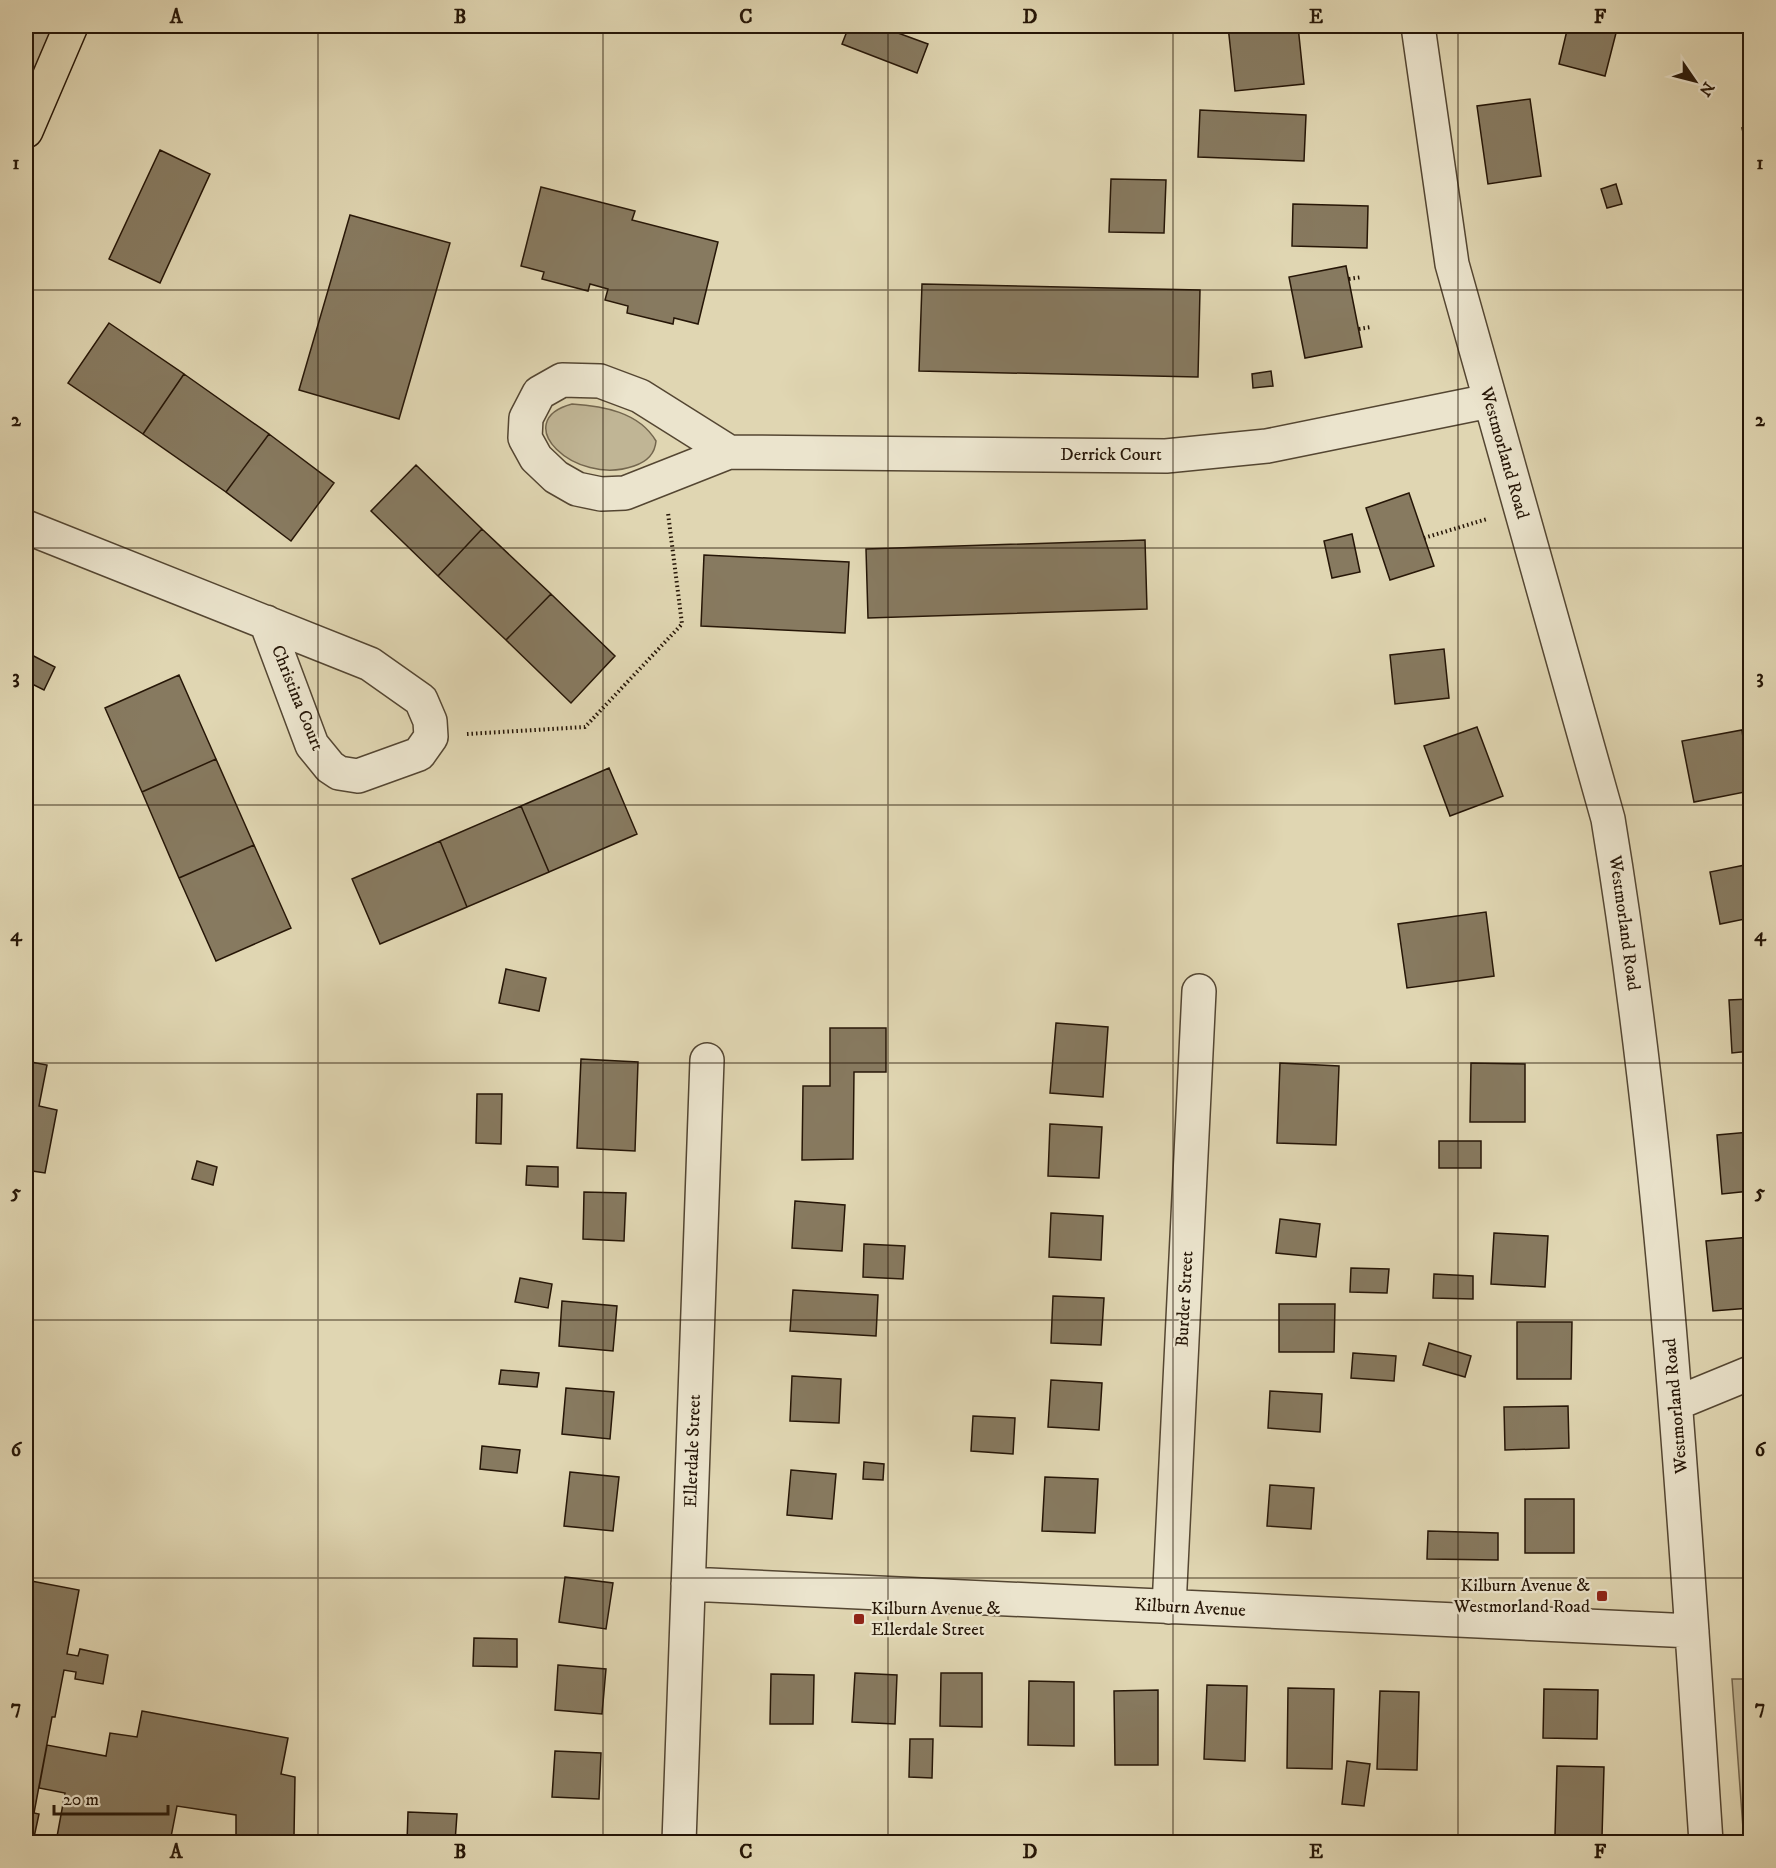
<svg xmlns="http://www.w3.org/2000/svg" width="1776" height="1868" font-family="'IM FELL DW Pica',serif">
<style>
.green{fill:#c0b595;stroke:#73664e;stroke-width:1.5}
.building{fill:#877a60;stroke:#261607;stroke-width:1.5}
.lines{fill:none;stroke-linecap:round;stroke-linejoin:round}
.minor-casing{stroke:#544632;stroke-width:36}
.major-casing{stroke:#261607;stroke-width:36}
.path{stroke:#261607;stroke-width:4;stroke-dasharray:1.5 3;stroke-linecap:butt}
.minor{stroke:#ebe4cd;stroke-width:33}
.major{stroke:#e0d6b2;stroke-width:33}
.grid{fill:none;stroke:#261607;stroke-width:1.5;stroke-opacity:0.55}
.poi-dot{fill:#8f2418;stroke:#ebe4cd;stroke-width:2}
.labels{text-anchor:middle;dominant-baseline:central;stroke-width:4.5;stroke-linejoin:round;paint-order:stroke}
.street-label{font-size:18px;fill:#261607;stroke:#ebe4cd}
.poi-label{font-size:18px;fill:#261607;stroke:#ebe4cd;text-anchor:end}
.neatline{fill:none;stroke:#261607;stroke-width:2}
.grid-label{font-size:20px;text-anchor:middle;font-weight:bold;fill:#261607}
</style>
<rect width="100%" height="100%" fill="#e0d6b2"/>
<filter id="stains"><feTurbulence type="fractalNoise" baseFrequency=".00333" numOctaves="4"/><feColorMatrix values="0 0 0 0 .2 0 0 0 0 .09 0 0 0 0 .02 0 0 0 .5 -.17"/></filter>
<radialGradient id="worn" r=".72"><stop offset=".6" stop-color="#630" stop-opacity="0"/><stop offset="1" stop-color="#630" stop-opacity=".3"/></radialGradient>
<!-- green -->
<path class="green" d="M26 26H71L26 131Z
M572 404C603 406 639 412 656 441 655 454 646 462 634 466 574 487 508 421 572 404Z
M1732 1679H1750V1842H1744Z"/>
<!-- building -->
<path class="building" d="M849 26H879L928 44 917 73 842 44Z
M1228 26H1298L1304 84 1235 91Z
M1568 26H1587L1616 33 1605 76 1559 64Z
M1750 81V110L1745 82Z
M1530 99 1541 176 1488 184 1477 106Z
M1200 110 1306 115 1304 161 1198 157Z
M1750 127V140L1745 141 1742 128Z
M160 150 210 174 160 283 109 259Z
M1111 179 1166 180 1164 233 1109 232Z
M1616 184 1622 204 1607 208 1601 189Z
M541 187 635 211 632 220 718 242 698 324 674 318 673 324 627 313 628 306 605 300 608 289 590 284 588 291 542 279 544 272 521 266Z
M1293 204 1368 206 1367 248 1292 246Z
M350 215 450 243 399 419 299 390Z
M1346 266 1362 347 1305 358 1289 277Z
M922 284 1200 290 1198 377 919 371Z
M109 323 184 374 143 434 68 383Z
M1271 371 1273 386 1253 388 1252 374Z
M184 374 269 434 226 492 143 434Z
M269 434 334 483 291 541 226 492Z
M416 465 482 529 438 576 371 511Z
M1409 493 1434 566 1390 580 1366 508Z
M482 529 551 594 506 640 438 576Z
M1352 534 1360 572 1332 578 1324 541Z
M1145 540 1147 609 868 618 866 549Z
M704 555 849 562 845 633 701 626Z
M551 594 615 656 571 703 506 640Z
M1444 649 1449 698 1395 704 1390 655Z
M26 652 55 667 44 690 26 681Z
M179 675 216 759 142 792 105 708Z
M1477 727 1503 796 1450 816 1424 746Z
M1742 730 1750 791 1694 802 1682 741Z
M216 759 254 845 179 878 142 792Z
M609 768 637 834 549 872 521 806Z
M521 806 549 872 467 907 440 841Z
M440 841 467 907 380 944 352 879Z
M254 845 291 928 216 961 179 878Z
M1750 864V918L1720 924 1710 872Z
M1486 912 1494 976 1407 988 1398 924Z
M506 969 546 978 539 1011 499 1003Z
M1750 999V1051L1732 1053 1729 1000Z
M1056 1023 1108 1027 1103 1097 1050 1093Z
M830 1028H886V1072H854L853 1159 802 1160 803 1086H830Z
M581 1059 638 1062 635 1151 577 1148Z
M26 1061 47 1065 39 1106 57 1110 45 1173 26 1170Z
M1280 1063 1339 1066 1336 1145 1277 1143Z
M1471 1063 1525 1064V1122H1470Z
M477 1094H502L501 1144 476 1143Z
M1050 1124 1102 1127 1099 1178 1048 1176Z
M1750 1132V1191L1722 1194 1717 1135Z
M1439 1141H1481V1168H1439Z
M197 1161 217 1167 213 1185 192 1179Z
M527 1166 558 1167V1187L526 1185Z
M584 1192 626 1193 624 1241 583 1239Z
M795 1201 845 1205 842 1251 792 1248Z
M1051 1213 1103 1216 1101 1260 1049 1257Z
M1280 1219 1320 1224 1316 1257 1276 1253Z
M1494 1233 1548 1236 1545 1287 1491 1284Z
M1750 1237V1308L1713 1311 1706 1241Z
M864 1244 905 1246 903 1279 863 1277Z
M1351 1268 1389 1269 1387 1293 1350 1292Z
M1434 1274 1473 1276V1299L1433 1298Z
M520 1278 552 1284 548 1308 515 1302Z
M793 1290 878 1295 876 1336 790 1331Z
M1053 1296 1104 1298 1101 1345 1051 1343Z
M562 1301 617 1306 613 1351 559 1346Z
M1279 1304H1335L1334 1352H1279Z
M1517 1322H1572L1571 1379H1517Z
M1429 1343 1471 1356 1465 1377 1423 1365Z
M1353 1353 1396 1356 1394 1381 1351 1378Z
M501 1370 539 1373 537 1387 499 1384Z
M792 1376 841 1379 839 1423 790 1421Z
M1051 1380 1102 1383 1099 1430 1048 1427Z
M566 1388 614 1392 610 1439 562 1434Z
M1270 1391 1322 1394 1320 1432 1268 1428Z
M1568 1406 1569 1448 1505 1450 1504 1407Z
M973 1416 1015 1418 1013 1454 971 1451Z
M482 1446 520 1450 517 1473 480 1469Z
M864 1462 884 1464 883 1480 863 1479Z
M791 1470 836 1474 832 1519 787 1515Z
M570 1472 619 1477 613 1531 564 1526Z
M1045 1477 1098 1479 1095 1533 1042 1531Z
M1270 1485 1314 1488 1311 1529 1267 1526Z
M1525 1499H1574V1553H1525Z
M1428 1531 1498 1533V1560L1427 1559Z
M565 1577 613 1583 606 1629 559 1622Z
M26 1580 79 1590 67 1654 78 1656 80 1649 108 1655 103 1684 75 1679 76 1672 64 1670 55 1717H52L34 1813 39 1814 33 1842H26Z
M474 1638 517 1639V1667L473 1666Z
M558 1665 606 1669 602 1714 555 1710Z
M855 1673 897 1675 895 1724 852 1722Z
M941 1673H982V1727L940 1726Z
M771 1674 814 1675 813 1724H770Z
M1029 1681 1074 1682V1746L1028 1745Z
M1207 1685 1247 1686 1245 1761 1204 1759Z
M1288 1688 1334 1689 1332 1769 1287 1768Z
M1544 1689 1598 1690 1597 1739 1543 1738Z
M1158 1690V1765H1115L1114 1691Z
M1380 1691 1419 1692 1417 1770 1377 1769Z
M142 1711 288 1738 281 1774 295 1777 294 1836 308 1835V1842H236V1815L177 1806 170 1842H56L65 1793 39 1788 47 1745 106 1756 110 1733 137 1737Z
M910 1739H933L932 1778 909 1777Z
M555 1751 601 1753 599 1799 552 1797Z
M1347 1761 1370 1764 1364 1806 1342 1804Z
M1557 1766 1604 1767 1602 1837 1555 1835Z
M408 1812 457 1814 455 1842H407Z
M542 1837 602 1839V1842H541Z"/>
<g class="lines">
<defs>
<path id="minor" d="M1418 26 1452 264 1608 819C1664 1157 1683 1500 1706 1842
M729 452 640 396 600 381 562 380 539 393 526 418 525 438 536 458 556 477 577 489 601 494 625 493 729 452 1166 456 1267 446 1489 401
M26 527 370 664 421 700 430 721 431 737 419 754 358 776 339 773 330 767 312 745 266 622
M1677 1403 1750 1373
M688 1584 1692 1631
M1169 1607 1199 991
M679 1842 707 1060"/>
<path id="major" d="M26 131 71 26"/>
</defs>
<!-- minor casing -->
<use href="#minor" class="minor-casing"/>
<!-- major casing -->
<use href="#major" class="major-casing"/>
<!-- path -->
<path class="path" d="M1349 279 1362 277
M1359 329 1371 327
M1424 538 1487 519
M467 734 585 727 682 624 668 513"/>
<!-- minor -->
<use href="#minor" class="minor"/>
<!-- major -->
<use href="#major" class="major"/>
</g>
<!-- grid -->
<path class="grid" d="M318 26V1842M603 26V1842M888 26V1842M1173 26V1842M1458 26V1842M26 290H1750M26 548H1750M26 805H1750M26 1063H1750M26 1320H1750M26 1578H1750"/>
<!-- markers -->
<g class="poi-dot">
<rect x="1596" y="1590" width="12" height="12" rx="3"/>
<rect x="853" y="1613" width="12" height="12" rx="3"/>
</g>
<g class="labels">
<!-- street labels -->
<g class="street-label">
<text transform="translate(1504 453) rotate(74)">Westmorland Road</text>
<text x="1111" y="455">Derrick Court</text>
<text transform="translate(297 698) rotate(68)">Christina Court</text>
<text transform="translate(1624 923) rotate(82)">Westmorland Road</text>
<text transform="translate(1185 1299) rotate(-87)">Burder Street</text>
<text transform="translate(1676 1406) rotate(-95)">Westmorland Road</text>
<text transform="translate(693 1451) rotate(-88)">Ellerdale Street</text>
<text transform="translate(1190 1608) rotate(3)">Kilburn Avenue</text>
</g>
<!-- poi labels -->
<g class="poi-label">
<text x="1590" y="1586">Kilburn Avenue &amp;<tspan x="1590" dy="21">Westmorland Road</tspan></text>
<text x="871" y="1609" text-anchor="start">Kilburn Avenue &amp;<tspan x="871" dy="21">Ellerdale Street</tspan></text>
</g>
</g>
<!-- margin -->
<rect width="1776" height="1868" fill="none" stroke="#e0d6b2" stroke-width="66"/>
<!-- north arrow -->
<g transform="translate(1695 81) rotate(125)" stroke="#ebe4cd" stroke-width="4.5" paint-order="stroke">
<path d="M0-4.5L10 22L0 15L-10 22Z" fill="#261607"/>
<text y="-9" font-size="16" font-weight="bold" text-anchor="middle" fill="#261607">N</text>
</g>
<!-- scale -->
<path d="M54 1805v9h114v-9" fill="none" stroke="#261607" stroke-width="3"/>
<text x="63" y="1805" font-size="18" fill="#261607" stroke="#ebe4cd" stroke-width="4.5" paint-order="stroke">20 m</text>
<rect x="33" y="33" width="1710" height="1802" class="neatline"/>
<g class="grid-label">
<text x="176" y="23">A</text>
<text x="460" y="23">B</text>
<text x="746" y="23">C</text>
<text x="1030" y="23">D</text>
<text x="1316" y="23">E</text>
<text x="1600" y="23">F</text>
<text x="16" y="169">1</text>
<text x="1760" y="169">1</text>
<text x="16" y="426">2</text>
<text x="1760" y="426">2</text>
<text x="16" y="683">3</text>
<text x="1760" y="683">3</text>
<text x="16" y="941">4</text>
<text x="1760" y="941">4</text>
<text x="16" y="1198">5</text>
<text x="1760" y="1198">5</text>
<text x="16" y="1456">6</text>
<text x="1760" y="1456">6</text>
<text x="16" y="1713">7</text>
<text x="1760" y="1713">7</text>
<text x="176" y="1858">A</text>
<text x="460" y="1858">B</text>
<text x="746" y="1858">C</text>
<text x="1030" y="1858">D</text>
<text x="1316" y="1858">E</text>
<text x="1600" y="1858">F</text>
</g>
<rect width="100%" height="100%" filter="url(#stains)"/>
<rect width="100%" height="100%" fill="url(#worn)"/>
</svg>
